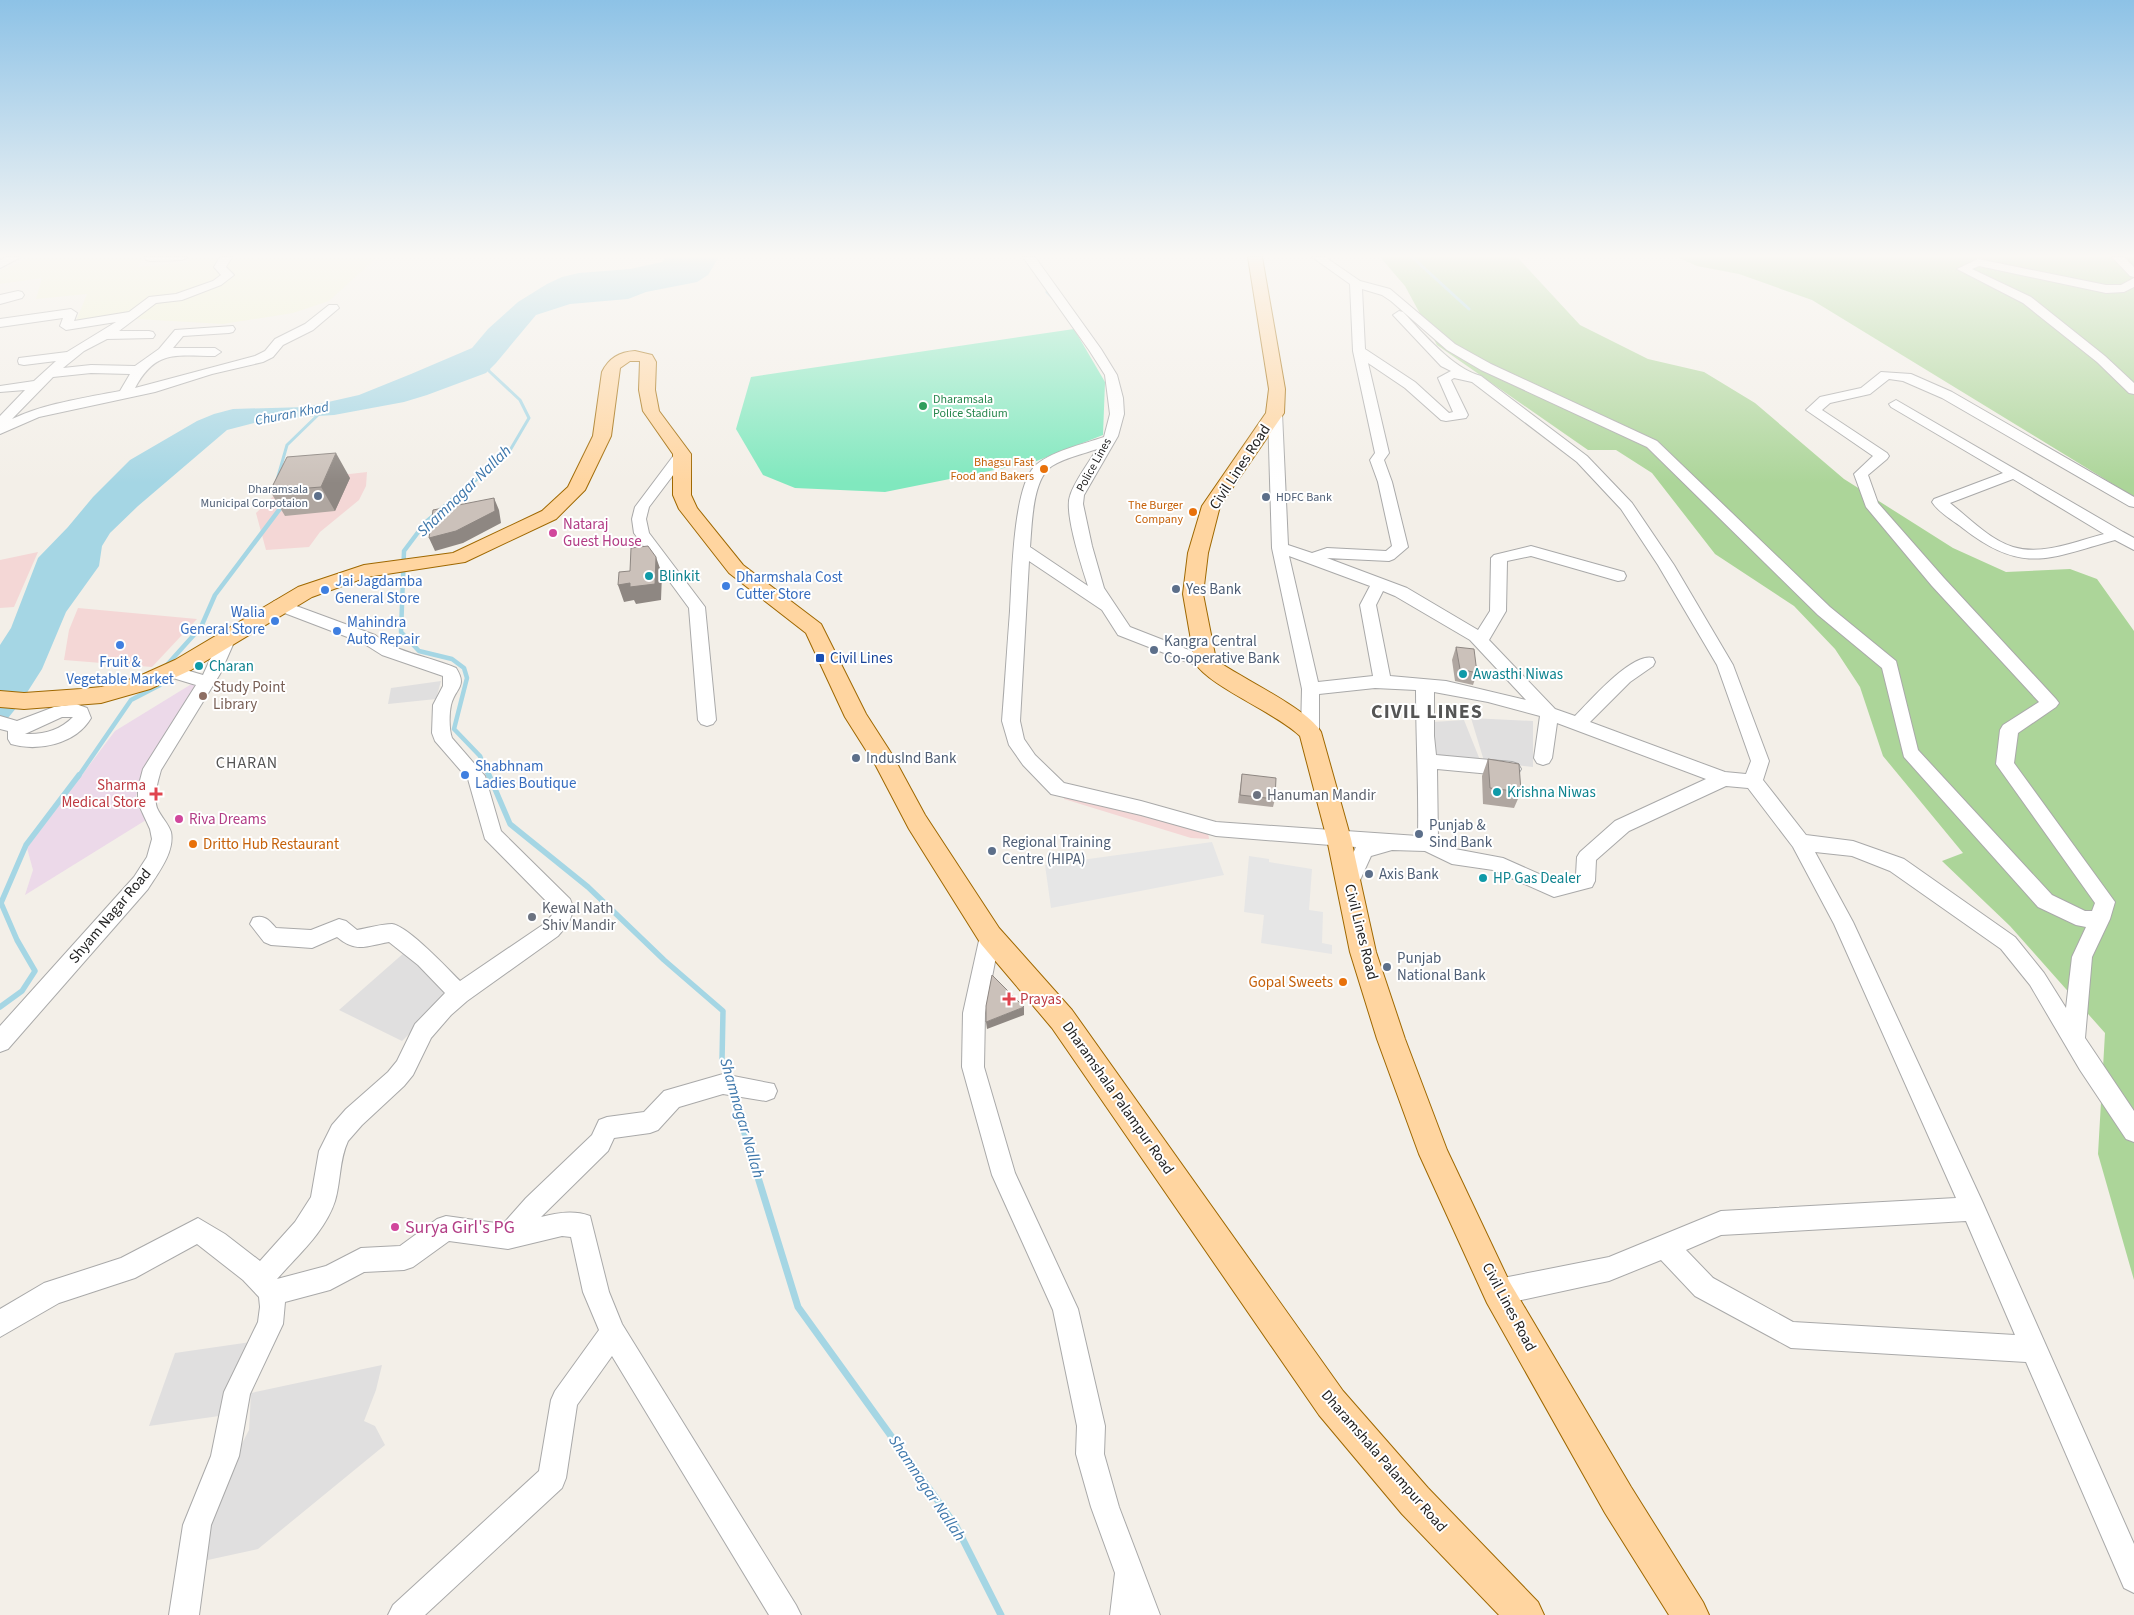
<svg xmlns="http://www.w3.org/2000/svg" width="2134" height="1615" font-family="'Source Sans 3',sans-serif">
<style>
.residential{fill:#e0dfdf}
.commercial{fill:#f4d7d6}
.industrial{fill:#ecd9e9}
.farmland{fill:#f0f2d2}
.forest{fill:#acd599}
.pitch{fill:#80e8be}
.parking{fill:#e6e6e6}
.water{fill:#a5d6e4}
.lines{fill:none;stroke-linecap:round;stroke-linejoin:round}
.stream-far3{stroke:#a5d6e4;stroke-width:3}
.stream-far2{stroke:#a5d6e4;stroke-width:4.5}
.stream-far1{stroke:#a5d6e4;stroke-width:5.5}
.stream{stroke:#a5d6e4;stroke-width:7}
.minor-casing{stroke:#a9a9a9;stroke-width:2}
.major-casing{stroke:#9f6800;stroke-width:2}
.minor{fill:#fff;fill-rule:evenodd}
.major{fill:#ffd5a0;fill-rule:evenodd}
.wall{fill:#afa6a0}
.shaded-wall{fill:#8e8782}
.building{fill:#cbc1ba;stroke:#8e8782}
.leisure-dot{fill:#2e9e5b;stroke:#fff;stroke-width:2}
.food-dot{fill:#e8710a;stroke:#fff;stroke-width:2}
.service-dot{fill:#5c6f8a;stroke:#fff;stroke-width:2}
.hotel-dot{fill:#d1479c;stroke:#fff;stroke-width:2}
.culture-dot{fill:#0f9aa8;stroke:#fff;stroke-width:2}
.shop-dot{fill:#3f7fe0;stroke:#fff;stroke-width:2}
.transit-dot{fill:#1a4fb4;stroke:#fff;stroke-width:2}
.education-dot{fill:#8d6e63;stroke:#fff;stroke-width:2}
.health-dot{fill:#e0444e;stroke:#fff;stroke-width:2}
.worship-dot{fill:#6b7280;stroke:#fff;stroke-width:2}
.labels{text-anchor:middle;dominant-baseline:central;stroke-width:4;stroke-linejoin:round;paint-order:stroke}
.far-leisure-label{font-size:12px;fill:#27864d;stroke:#fff;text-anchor:start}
.far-food-label{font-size:12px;fill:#c56008;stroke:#fff;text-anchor:end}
.far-street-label{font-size:12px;fill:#222;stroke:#fff}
.far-service-label{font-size:12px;fill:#4e5e75;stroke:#fff;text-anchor:end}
.far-water-label{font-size:14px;font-style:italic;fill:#3e77ab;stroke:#fff}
.street-label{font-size:15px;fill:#222;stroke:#fff}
.hotel-label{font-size:15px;fill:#b23c85;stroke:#fff;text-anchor:start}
.culture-label{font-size:15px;fill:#0d838f;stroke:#fff;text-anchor:start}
.shop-label{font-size:15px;fill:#366cbe;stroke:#fff;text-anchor:start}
.service-label{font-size:15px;fill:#4e5e75;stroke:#fff;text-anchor:start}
.transit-label{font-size:15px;fill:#164399;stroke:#fff;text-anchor:start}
.education-label{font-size:15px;fill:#785e54;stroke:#fff;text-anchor:start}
.health-label{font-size:15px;fill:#be3a42;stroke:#fff;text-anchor:end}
.worship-label{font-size:15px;fill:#5b616d;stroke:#fff;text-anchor:start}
.food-label{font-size:15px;fill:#c56008;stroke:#fff;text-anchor:start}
.water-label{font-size:16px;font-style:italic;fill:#3e77ab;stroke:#fff}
.neighbourhood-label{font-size:16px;letter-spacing:1px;fill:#555;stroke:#fff}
.near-hotel-label{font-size:18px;fill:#b23c85;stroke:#fff;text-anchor:start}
.district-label{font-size:20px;font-weight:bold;letter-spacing:1px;fill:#555;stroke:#fff}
</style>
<rect width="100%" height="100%" fill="#f3efe8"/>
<!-- residential -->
<path class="residential" d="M441 681 436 699 388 704 391 688Z
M1471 718 1533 721V767L1484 761Z
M1464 720 1480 760 1433 756 1432 722Z
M405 952 444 989 443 1001 402 1041 339 1010Z
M257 1341 226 1415 149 1426 175 1353Z
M382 1365 376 1390 364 1421 375 1426 385 1445 258 1549 194 1563 232 1463 249 1430 251 1393Z"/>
<!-- commercial -->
<path class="commercial" d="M367 472 366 486 359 500 320 532 309 547 266 550 256 513 289 481Z
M38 552 14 607 0 608V560Z
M78 608 197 619 152 667 64 660 69 630Z
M1065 793 1208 832 1209 839 1191 838 1064 799Z"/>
<!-- industrial -->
<path class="industrial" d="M203 677 149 760 134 801 146 820 25 895 33 870 27 848 115 731Z"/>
<!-- farmland -->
<path class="farmland" d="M31 257H143L138 267 188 262 191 257H374V260L329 301 293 313 223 324 137 319 143 312 76 321 87 294 36 299 42 278 0 284V271Z"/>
<!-- forest -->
<path class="forest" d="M1380 257H1517L1580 325 1648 359 1704 372 1755 403 1844 479 1953 548 2006 572 2070 569 2097 579 2134 631V1280L2098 1154 2105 1033 2010 926 1942 861 1963 853 1883 756 1860 687 1835 649 1794 606 1715 554 1652 473 1616 450H1588L1437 345 1405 286Z
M1677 257H2134V497L1812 300 1739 274 1697 266Z"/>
<!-- pitch -->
<path class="pitch" d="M1074 329 1105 382 1103 435 1034 462 885 492 795 488 763 475 736 429 751 377Z"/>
<!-- parking -->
<path class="parking" d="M1212 842 1224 875 1051 908 1045 865Z
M1249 856 1269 859V862L1312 869 1309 910 1323 912 1322 943 1332 945V954L1261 943 1264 915 1244 912Z"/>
<!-- water -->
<path class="water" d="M666 257H719L708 275 697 282 646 292 628 299 570 304 536 315 496 363 486 373 427 395 404 402 334 415 270 419 227 430 138 506 110 533 102 546 99 566 66 612 42 669 21 702 0 728V645L11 628 38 558 68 527 93 497 130 460 197 421 214 414 233 409 306 407 359 395 411 374 472 348 488 329 518 302 547 284 562 277 579 273 630 269 662 262Z"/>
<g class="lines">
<!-- stream-far3 -->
<path class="stream-far3" d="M1412 257 1469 309
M1047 292 1052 297
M277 480 287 445 321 412
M469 486 509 452 529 418 520 400 489 371 487 363"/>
<!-- stream-far2 -->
<path class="stream-far2" d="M470 485 425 523 404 551 401 632 419 651 452 659 464 668 467 678 454 729 480 756 489 777
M166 666 201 627 215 595 282 506V503
M78 777 131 700 160 685 162 678"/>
<!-- stream-far1 -->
<path class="stream-far1" d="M489 775 510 824 588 887 664 960 723 1011 722 1061 728 1079
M0 1007 22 991 35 971 17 940 1 903 26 845 79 775
M731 1090 748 1146"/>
<!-- stream -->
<path class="stream" d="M748 1145 798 1307 956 1526 1001 1615"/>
<defs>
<path id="minor" d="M7 257H21L0 268V260Z
M145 257H188L182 260 150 261 146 260Z
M220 257H232L226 267 234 275 221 285 182 300 156 303 119 331H149L153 332 155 335 153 338 107 339 84 351 63 368 91 365 135 366 159 349 175 330 233 326 235 329 233 332 229 333 183 336 173 348H215L221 352 215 356C176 356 156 349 135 388L255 356 265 351 275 339 305 324 329 305H337L339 308 313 330 283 345 273 357 263 362 212 374 155 392 39 417 0 434V416L25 390 0 392V386L34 381 56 361 24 365 19 364 18 361 19 358 67 352 116 322 66 330 60 326 63 318 0 327V319L71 309 77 313 74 321 129 312 149 297 176 294 213 281 221 275 214 267ZM91 373 130 374 120 391C84 398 46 403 12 419L53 377Z
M1023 257H1035L1101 349 1117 375 1123 398 1124 414 1118 436 1084 495 1083 504 1092 546 1104 588 1130 627 1212 659 1214 663 1212 667 1206 669 1200 667 1118 635 1102 610 1029 561 1020 721 1024 739 1035 755 1064 783 1141 801 1216 822 1418 836C1419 787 1416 739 1416 690L1375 688 1319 694V732L1316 737 1310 738 1304 737 1301 732 1302 689 1272 548 1268 413 1270 410 1275 409 1282 413 1288 545 1312 553 1327 548 1386 551 1392 546 1378 482 1370 460 1375 453 1353 351 1350 284 1312 257H1325L1360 281 1390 289 1455 344 1491 364 1657 441 1830 607 1896 661 1918 750 2052 895 2085 911H2092L2095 903 1996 764 2000 730 2003 725 2039 702 1932 586 1866 507 1854 474 1873 456 1806 410 1820 397 1861 388 1881 372 1911 374 1952 392 2134 497V507L2129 506 1942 398 1903 381 1889 379 1870 394 1830 403 1822 410 1887 453 1889 456 1887 459 1868 475 1878 503 1944 578 2056 699 2059 703 2056 707 2018 733 2014 763 2115 902 2110 919 2092 957 2085 1038 2134 1111V1142L2126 1139 2080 1070 2030 985 2001 949 1890 871 1852 856 1815 852 1853 922 1982 1201 2134 1544V1593L2124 1588 2026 1362 1791 1348 1695 1296 1661 1260 1609 1281 1498 1305 1489 1301 1485 1292 1489 1283 1498 1279 1609 1257 1721 1211 1956 1198 1834 924 1793 847 1748 788 1726 786 1629 831 1596 860 1595 881 1592 887 1554 897 1493 870 1452 864 1425 851 1392 850 1371 856 1356 889 1349 891 1342 889 1339 883 1356 847 1216 836 1141 815 1051 794 1023 765 1009 745 1002 721C1005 684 1007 648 1010 611 1012 578 1013 490 1034 467 1048 452 1084 444 1104 437L1110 414 1105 375 1089 350ZM1362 289 1382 295 1391 301 1447 350 1481 370 1647 447 1818 615 1882 668 1904 757 2038 907 2076 925 2086 927 2072 957 2066 1008 2044 973 2015 937 1904 859 1853 841 1806 835 1763 780 1769 761 1733 665 1674 565 1632 503 1587 456 1481 376C1453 369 1423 333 1403 312L1399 311 1393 315 1441 366 1451 371 1438 378 1453 412 1449 413 1415 382 1365 349ZM1368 363 1405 388 1441 420 1446 421 1466 418 1468 415 1451 380 1454 378 1472 382 1577 462 1621 509 1658 565 1717 665 1751 761 1746 774 1725 772 1590 722 1630 682 1653 666 1655 662 1653 658C1632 652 1590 701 1575 716L1555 709 1489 640 1506 611 1507 561 1531 556 1618 581 1624 580 1626 576 1624 572 1531 546 1494 555 1491 558 1490 611 1478 630 1407 588 1327 558 1389 561 1394 559 1408 547 1392 482 1384 460 1389 453ZM1097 449C1089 462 1074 482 1070 496 1064 513 1082 567 1088 586L1030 547C1032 525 1032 479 1052 466 1064 458 1083 454 1097 449ZM1289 556 1370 586 1360 605 1373 676 1318 682ZM1383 591 1395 596 1470 640 1526 700 1446 681 1390 676 1376 605ZM1434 692 1488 702 1540 716 1534 758 1537 763 1543 765 1549 763 1552 758 1557 723 1706 779 1615 821 1580 852 1577 857 1576 875 1555 881 1503 858 1455 849 1438 840 1437 769 1512 776 1518 774 1521 769 1518 764 1512 762 1436 755 1434 736ZM1966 1221 2015 1335 1793 1322 1713 1278 1686 1250 1721 1235Z
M2112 257H2124L2134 267V277L2130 276Z
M1978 259 2106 285H2121L2134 278V287L2124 292 2106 293 1979 266 1972 269 2031 297 2105 356 2134 383V394L2129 393 2097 362 2023 303 1957 269Z
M18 291 22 292 24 295 22 298 0 304V295Z
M1896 400 2123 532 2134 538V550L2115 540C2050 558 2023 575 1964 529 1954 521 1939 513 1932 502L1934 499 2003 473 1891 407 1889 404ZM2013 479 2104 534C2076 541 2043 556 2013 547 1990 540 1969 518 1950 503Z
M682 450 689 454 649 507 646 519 649 533 705 607 716 720 713 724 707 726 701 724 698 720 689 608 634 533 632 519 635 507 677 451Z
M280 600 375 635C399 654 429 656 456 668 468 687 455 688 451 705 449 714 449 730 452 738L485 776 501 831 570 899C577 913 568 925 558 936L467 1001 451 1015 431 1038 413 1075 404 1086 362 1125 348 1141C339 1160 341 1181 335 1201 325 1232 298 1255 277 1279L326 1266 361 1248 400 1246 437 1219 446 1216 503 1224 526 1198 592 1135 599 1120 607 1117 644 1112 664 1091 723 1074 774 1084 777 1091 774 1098 766 1101 723 1094 679 1107 658 1130 650 1133 614 1138 608 1151 541 1217C558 1213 573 1210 590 1216L609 1292 622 1324 796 1605 801 1615H769L612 1356 577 1405 566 1478 562 1488 425 1615H388L393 1605 539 1471 551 1400 555 1391 599 1330 583 1292 571 1237 562 1236 508 1249 449 1241 413 1267 404 1270 364 1272 330 1290 285 1302 283 1324 250 1394 239 1456 211 1525 199 1615H169L183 1525 211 1456 224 1392 258 1322 260 1307 259 1297 243 1280 197 1244 135 1278 59 1303 0 1337V1309L44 1283 121 1258 198 1218 225 1234 260 1261 295 1222 311 1197 319 1151 332 1125 346 1109 388 1072 397 1061 415 1024 445 993 418 965 389 942C366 946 356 953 337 937L312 948 271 945 264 942 250 924 253 918C264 914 269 920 276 928L311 930 339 919 346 921 357 930C368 928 382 924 392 924 408 926 448 969 460 981L544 924 552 915 553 908 485 839 468 779 435 741 432 733 433 705 443 686V676L382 655 363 643 274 609 272 605 274 601Z
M227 634 233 636 235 640 220 674 161 770C158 781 153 796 157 808 161 817 168 823 171 832 175 852 158 873 148 889L8 1049 0 1052V1026L134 877 147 857 152 839 150 829 138 803V788L143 769 196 685 163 675 161 671 163 667 169 665 203 675 219 640 221 636Z
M76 704 87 708 91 718C76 744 38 752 11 744L8 739V731L0 729V716L17 721 54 707ZM62 717H73C60 730 44 735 25 734Z
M990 927 997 930 1000 936 985 1013 984 1067 1015 1173 1078 1309 1105 1426 1104 1454 1119 1507 1160 1615H1110L1115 1573 1091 1507 1076 1454 1077 1426 1053 1310 992 1175 962 1067 963 1013 980 936 983 930Z"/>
<path id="major" d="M1248 257H1262L1285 389 1284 413 1220 506 1208 553 1203 594 1216 660C1241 678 1308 709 1321 732L1351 839 1376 952 1405 1039 1447 1150 1509 1281 1631 1487 1703 1602 1709 1615H1669L1605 1513 1487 1303 1419 1154 1377 1039 1350 952 1327 839 1300 736C1275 712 1210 687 1195 663L1183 594 1188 553 1202 506 1266 413 1269 389Z
M635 351 652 355 656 362 655 390 659 411 691 454V495L697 508 743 565 821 624 866 714 893 756 925 815 999 928 1072 1010 1343 1391 1428 1488 1538 1602 1544 1615H1499L1402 1514 1319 1415 1052 1028 981 944 909 829 876 766 845 717 806 633 729 573 679 509 673 495V454L643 411 639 390 640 361H630L620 368 611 436 585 490 556 519 465 562 367 577 312 597 191 670 150 689 101 703 24 709 0 707V691L24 693 81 689 101 687 135 678 175 660 298 587 364 565 453 553 542 511 568 487 593 436 602 372C609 358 619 352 635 351Z"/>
</defs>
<!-- minor casing -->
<use href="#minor" class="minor-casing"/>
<!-- major casing -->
<use href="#major" class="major-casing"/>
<!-- minor -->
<use href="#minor" class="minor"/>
<!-- major -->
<use href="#major" class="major"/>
</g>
<!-- wall -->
<path class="wall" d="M350 478 335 511 285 516 270 491Z
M1456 647 1477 673 1473 685 1455 681 1452 660Z
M1488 759 1521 792 1514 808 1483 804 1482 776Z
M1242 774 1275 799 1273 807 1238 803Z"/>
<!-- shaded-wall -->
<path class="shaded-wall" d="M336 453 350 478 335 511 321 487Z
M494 498 499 510 501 523 463 543 435 551 429 538Z
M656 557 662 574 661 600 636 604 634 600 624 602 618 585Z
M1024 1007V1015L987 1029 986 1022Z"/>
<!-- building -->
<path class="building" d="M336 453 321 487 270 491 287 457Z
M494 498 495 511 456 531 429 538 433 510Z
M648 546 656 557 655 584 630 587V583L618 585 619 572 630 571 631 548Z
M1456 647 1474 649 1477 673 1460 669Z
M1488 759 1519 764 1521 792 1490 788Z
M1242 774 1276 778 1275 799 1240 795Z
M992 975 1024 1007 986 1022V1006Z"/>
<!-- sky -->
<linearGradient id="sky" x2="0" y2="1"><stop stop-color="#8dc2e6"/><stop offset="0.53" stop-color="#faf8f5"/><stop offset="1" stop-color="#faf8f5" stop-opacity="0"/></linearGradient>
<rect width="2134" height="483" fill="url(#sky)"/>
<!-- markers -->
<circle class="leisure-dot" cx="923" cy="406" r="5"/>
<g class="food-dot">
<circle cx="1044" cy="469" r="5"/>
<circle cx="1193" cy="512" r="5"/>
<circle cx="193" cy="844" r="5"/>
<circle cx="1343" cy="982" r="5"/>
</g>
<g class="service-dot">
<circle cx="318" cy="496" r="5"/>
<circle cx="1266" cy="497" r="5"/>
<circle cx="1176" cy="589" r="5"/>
<circle cx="1154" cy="650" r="5"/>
<circle cx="856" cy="758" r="5"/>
<circle cx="1419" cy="834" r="5"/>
<circle cx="992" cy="851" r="5"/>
<circle cx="1369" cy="874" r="5"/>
<circle cx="1387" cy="967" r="5"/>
</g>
<g class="hotel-dot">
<circle cx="553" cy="533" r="5"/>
<circle cx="179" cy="819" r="5"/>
<circle cx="395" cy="1227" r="5"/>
</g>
<g class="culture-dot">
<circle cx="649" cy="576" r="5"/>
<circle cx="199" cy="666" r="5"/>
<circle cx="1463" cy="674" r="5"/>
<circle cx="1497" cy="792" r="5"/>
<circle cx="1483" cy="878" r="5"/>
</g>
<g class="shop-dot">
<circle cx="726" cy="586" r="5"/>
<circle cx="325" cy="590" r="5"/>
<circle cx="275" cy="621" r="5"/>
<circle cx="337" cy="631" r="5"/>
<circle cx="120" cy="645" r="5"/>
<circle cx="465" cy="775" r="5"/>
</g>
<rect class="transit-dot" x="815" y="653" width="10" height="10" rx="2.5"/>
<circle class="education-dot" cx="203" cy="696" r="5"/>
<g class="health-dot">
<path d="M153.5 786.5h5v5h5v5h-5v5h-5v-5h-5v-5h5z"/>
<path d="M1006.5 991.5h5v5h5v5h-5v5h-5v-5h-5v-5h5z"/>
</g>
<g class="worship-dot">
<circle cx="1257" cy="795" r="5"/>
<circle cx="532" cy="917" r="5"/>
</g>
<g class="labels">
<!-- far-leisure labels -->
<g class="far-leisure-label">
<text x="933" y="399">Dharamsala<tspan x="933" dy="14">Police Stadium</tspan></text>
</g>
<!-- far-food labels -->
<g class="far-food-label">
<text x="1034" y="462">Bhagsu Fast<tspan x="1034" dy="14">Food and Bakers</tspan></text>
<text x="1183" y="505">The Burger<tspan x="1183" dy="14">Company</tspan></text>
</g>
<!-- far-street labels -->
<g class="far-street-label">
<text transform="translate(1094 465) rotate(-61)">Police Lines</text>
</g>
<!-- far-service labels -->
<g class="far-service-label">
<text x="308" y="489">Dharamsala<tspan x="308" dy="14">Municipal Corpotaion</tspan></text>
<text x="1276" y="497" text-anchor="start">HDFC Bank</text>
</g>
<!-- far-water labels -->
<g class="far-water-label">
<text transform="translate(292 414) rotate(-11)">Churan Khad</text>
</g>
<!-- street labels -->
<g class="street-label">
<text transform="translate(1240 467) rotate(-57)">Civil Lines Road</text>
<text transform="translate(110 916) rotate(-50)">Shyam Nagar Road</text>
<text transform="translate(1361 932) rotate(76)">Civil Lines Road</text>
<text transform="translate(1118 1098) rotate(55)">Dharamshala Palampur Road</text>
<text transform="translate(1509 1307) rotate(62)">Civil Lines Road</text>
<text transform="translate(1384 1461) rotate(49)">Dharamshala Palampur Road</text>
</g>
<!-- hotel labels -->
<g class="hotel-label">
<text x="563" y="524">Nataraj<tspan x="563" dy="17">Guest House</tspan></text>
<text x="189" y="819">Riva Dreams</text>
</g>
<!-- culture labels -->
<g class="culture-label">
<text x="659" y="576">Blinkit</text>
<text x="209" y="666">Charan</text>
<text x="1473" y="674">Awasthi Niwas</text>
<text x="1507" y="792">Krishna Niwas</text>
<text x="1493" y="878">HP Gas Dealer</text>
</g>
<!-- shop labels -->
<g class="shop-label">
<text x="736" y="577">Dharmshala Cost<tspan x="736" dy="17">Cutter Store</tspan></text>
<text x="335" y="581">Jai Jagdamba<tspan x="335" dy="17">General Store</tspan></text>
<text x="265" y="612" text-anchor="end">Walia<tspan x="265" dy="17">General Store</tspan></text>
<text x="347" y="622">Mahindra<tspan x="347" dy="17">Auto Repair</tspan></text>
<text x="120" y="662" text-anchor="middle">Fruit &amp;<tspan x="120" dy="17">Vegetable Market</tspan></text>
<text x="475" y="766">Shabhnam<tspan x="475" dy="17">Ladies Boutique</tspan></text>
</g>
<!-- service labels -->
<g class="service-label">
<text x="1186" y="589">Yes Bank</text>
<text x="1164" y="641">Kangra Central<tspan x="1164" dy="17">Co-operative Bank</tspan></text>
<text x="866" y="758">IndusInd Bank</text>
<text x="1429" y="825">Punjab &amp;<tspan x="1429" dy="17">Sind Bank</tspan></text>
<text x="1002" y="842">Regional Training<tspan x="1002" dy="17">Centre (HIPA)</tspan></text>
<text x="1379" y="874">Axis Bank</text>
<text x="1397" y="958">Punjab<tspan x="1397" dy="17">National Bank</tspan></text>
</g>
<!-- transit labels -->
<g class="transit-label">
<text x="830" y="658">Civil Lines</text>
</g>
<!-- education labels -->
<g class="education-label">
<text x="213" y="687">Study Point<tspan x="213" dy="17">Library</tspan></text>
</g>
<!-- health labels -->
<g class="health-label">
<text x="146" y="785">Sharma<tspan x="146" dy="17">Medical Store</tspan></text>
<text x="1020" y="999" text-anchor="start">Prayas</text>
</g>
<!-- worship labels -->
<g class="worship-label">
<text x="1267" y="795">Hanuman Mandir</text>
<text x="542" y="908">Kewal Nath<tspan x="542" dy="17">Shiv Mandir</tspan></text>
</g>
<!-- food labels -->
<g class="food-label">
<text x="203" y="844">Dritto Hub Restaurant</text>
<text x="1333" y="982" text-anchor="end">Gopal Sweets</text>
</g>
<!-- water labels -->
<g class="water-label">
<text transform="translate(464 491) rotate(-44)">Shamnagar Nallah</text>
<text transform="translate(742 1118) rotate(74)">Shamnagar Nallah</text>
<text transform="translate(927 1488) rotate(56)">Shamnagar Nallah</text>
</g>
<!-- neighbourhood labels -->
<g class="neighbourhood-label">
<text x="247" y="763">CHARAN</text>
</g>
<!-- near-hotel labels -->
<g class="near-hotel-label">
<text x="405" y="1227">Surya Girl's PG</text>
</g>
<!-- district labels -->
<g class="district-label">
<text x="1427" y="712">CIVIL LINES</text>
</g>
</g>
</svg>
